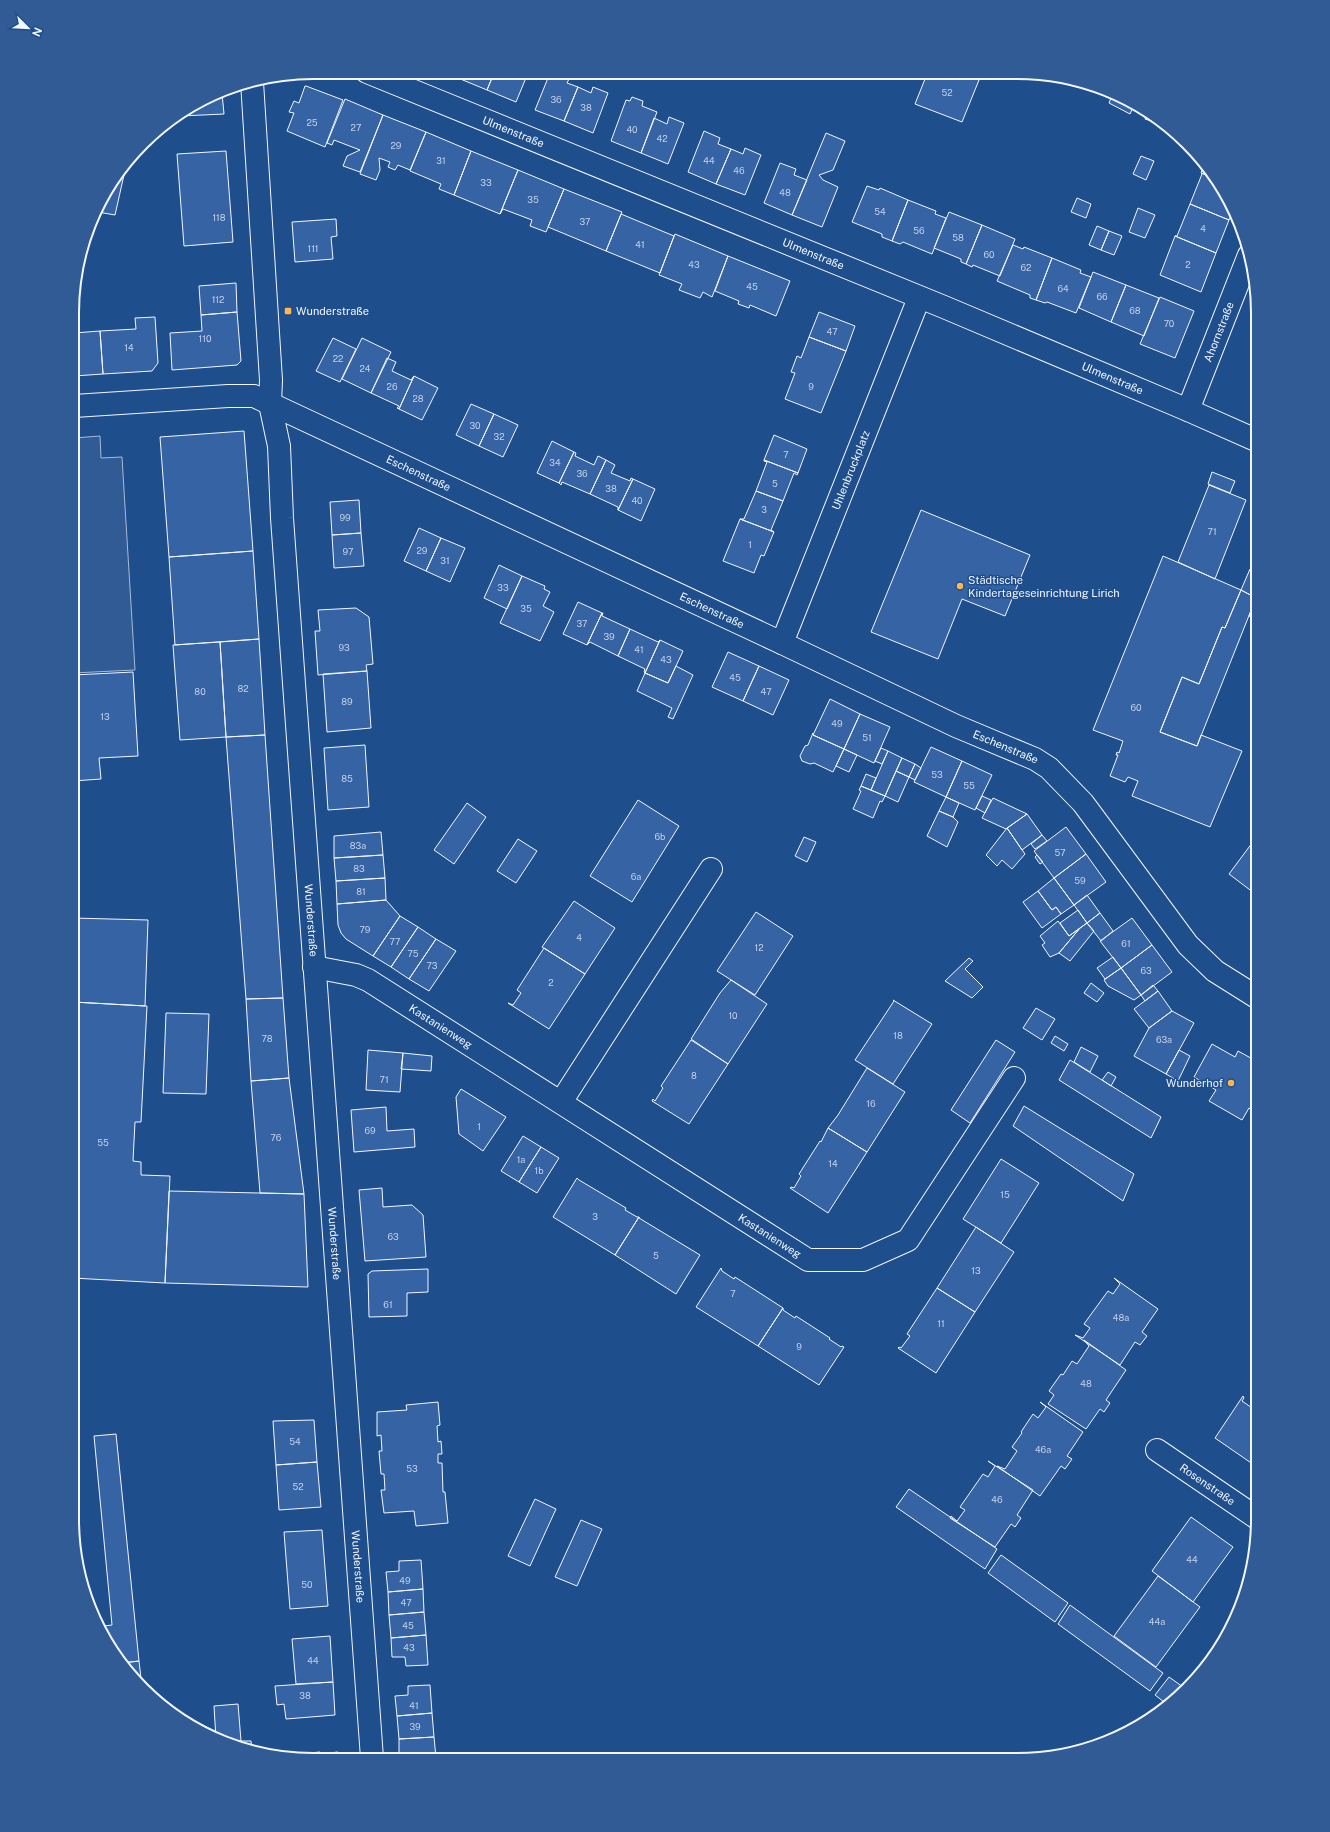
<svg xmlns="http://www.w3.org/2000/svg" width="1330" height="1832" font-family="'Public Sans',sans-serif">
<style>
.parking{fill:#305b95;stroke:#a8bbd7}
.building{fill:#3563a3;stroke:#f2f6ff}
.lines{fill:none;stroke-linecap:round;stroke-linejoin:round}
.street-casing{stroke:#f2f6ff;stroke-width:24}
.secondary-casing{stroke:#f2f6ff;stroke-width:24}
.street{stroke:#1f4e8c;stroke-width:22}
.secondary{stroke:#1f4e8c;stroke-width:22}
.poi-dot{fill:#ffb74d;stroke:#1f4e8c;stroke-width:1.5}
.labels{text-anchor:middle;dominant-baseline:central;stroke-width:3;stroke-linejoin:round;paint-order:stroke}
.number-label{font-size:9px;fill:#c3d1e8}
.street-label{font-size:11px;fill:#f2f6ff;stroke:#1f4e8c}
.poi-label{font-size:11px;fill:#f2f6ff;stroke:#1f4e8c;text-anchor:start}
.rim{fill:none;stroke:#f2f6ff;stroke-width:2}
</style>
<rect width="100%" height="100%" fill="#1f4e8c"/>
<!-- parking -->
<path class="parking" d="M100 436 101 458 122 457 135 670 73 673 74 438Z"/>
<!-- building -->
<path class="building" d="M461 72 494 73 487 90 458 78Z
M494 73H528L516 102 487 90Z
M550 73H558L570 77 567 83 578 87 564 121 535 110Z
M927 74H964L979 80 962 122 915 104Z
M305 86H306L343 100 325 147 287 131 294 113 289 112 294 101 299 103Z
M578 87 591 93 593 87 608 93 593 133 564 121Z
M222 93 224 114 181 116Z
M1113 93 1134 105 1130 114 1109 103Z
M632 97 643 101 642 106 657 112 641 153 611 141 626 100 630 101Z
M345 99 383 115 360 172 343 166 347 156 360 150 334 140 332 145 327 143Z
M1147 112 1159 119 1157 123 1145 119Z
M383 115 426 132 410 170 398 165 395 170 388 167 390 162 379 158 380 170 376 180 360 174Z
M669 117 684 123 668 164 641 153 654 118 667 124Z
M1170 128 1178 135 1168 131Z
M704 131 720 138 718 144 731 149 716 184 688 172Z
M426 132 471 151 454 195 439 189 441 184 410 171Z
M826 133 845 141 833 170 819 175 823 180 838 187 822 227 792 215Z
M745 148 761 155 745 195 716 184 731 149 743 154Z
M226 151 233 242 184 246 177 154Z
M471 151 518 170 500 214 454 195Z
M1141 156 1154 161 1146 180 1133 174Z
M780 163 796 169 794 175 807 180 792 215 764 203Z
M1204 164 1214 178 1201 173Z
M126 166 115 215 98 212 104 193Z
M518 170 564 189 546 232 530 226 532 220 503 209 500 214Z
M1201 173 1214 178 1233 207 1234 209 1229 220 1190 204 1202 174Z
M867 186 879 190 880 188 908 200 892 241 882 237V234L852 222Z
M564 189 622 212 606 251 548 227Z
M1077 198 1091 204 1086 218 1071 212Z
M908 200 936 211 935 214 946 218 932 254 903 242 900 244 892 241Z
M1190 204 1229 220 1216 253 1175 236H1177Z
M1138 208 1155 215 1145 238 1129 232Z
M949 212 982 225 966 264 961 262V259L934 248Z
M621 214 674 236 660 273 606 251Z
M336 219 337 236 331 237 333 259 295 262 292 222Z
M982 225 1015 239 1000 276 973 265 972 267 966 264Z
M1097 226 1109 231 1101 250 1089 245Z
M1109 231 1122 236 1114 255 1101 250Z
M675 234 728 256 712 297 703 292 700 298 679 290 682 284 659 275Z
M1175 236 1216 253 1201 292 1160 275Z
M1013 245 1023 249 1024 247 1052 258 1036 300 1030 298V295L997 281Z
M728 256 790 281 776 316 750 305 749 308 738 304 739 301 715 291Z
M1052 258 1081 270 1080 273 1091 277 1076 313 1047 302 1045 303 1036 300Z
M1093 272 1126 285 1111 322 1079 308Z
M236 283 237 312 201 315 199 286Z
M1126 285 1159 298 1144 336 1111 322Z
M1160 297 1194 311 1175 358 1140 344Z
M237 312 241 361 237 365 172 370 170 333 202 331 201 315Z
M819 312 855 326 846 351 809 337Z
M155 317 158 363 152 371 103 374 100 331 136 329 135 318Z
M100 331 103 374 74 376V333Z
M809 337 846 351 821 413 785 399 795 373 791 372 797 356 801 358Z
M333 338 356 349 340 382 316 371Z
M362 338 391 352 371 393 342 379Z
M387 358 396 362 392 371 411 380 414 376 399 409 397 408 399 406 371 393Z
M414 376 438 388 422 420 399 409Z
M471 404 494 414 479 446 456 435Z
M494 414 518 425 503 457 479 446Z
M244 431 253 551 169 557 160 437Z
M774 435 807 449 798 473 764 460Z
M552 441 574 452 559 483 537 473Z
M574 452 576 453 575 456 594 465 598 456 606 460 590 494 562 482 561 485 559 483Z
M606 460 615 465 611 473 630 481 631 478 633 479 618 510V507L590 494Z
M764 460 798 473 797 475 794 473 783 501 756 491 767 462 764 461Z
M1212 472 1235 481 1230 493 1208 484Z
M633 479 655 489 641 521 618 510Z
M1209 485 1246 500 1215 579 1178 562Z
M756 491 783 501 771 530 774 532 740 519H744Z
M359 500 361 533 332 535 330 502Z
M921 510 1030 555 1005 616 962 599 938 659 871 632Z
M740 519 774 532 764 556 761 555 754 573 723 561Z
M419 528 441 538 426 571 404 561Z
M361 533 364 566 334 568 332 535Z
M441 538 465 548 450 582 426 571Z
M253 551 259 639 175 645 169 557Z
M1163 556 1241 590 1225 628 1222 627 1199 684 1182 677 1160 732 1197 746 1201 735 1242 751 1210 827 1132 796 1138 781 1128 777 1125 782 1110 776 1118 755H1116L1117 752 1119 753 1123 741 1093 730Z
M499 565 522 576 507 609 484 598Z
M1250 569 1258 572V599L1241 590Z
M522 576 545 586 544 589 550 592 543 606 554 612 540 641 500 623Z
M1241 590 1256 598 1197 746 1160 732 1182 677 1199 684 1222 627 1225 628Z
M1256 598 1258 599V620L1249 616Z
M578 602 602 613 587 645 563 634Z
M356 608 369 617 373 664 366 665 367 671 318 675 315 631H320L318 610Z
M602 613H603L602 616 630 629 618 656 590 642 587 645Z
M630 629 658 642 660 640 645 673 644 672 645 669 618 656Z
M259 639 265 735 226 737 220 642Z
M660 640 683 651 668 683 645 673Z
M220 642 226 737 180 740 173 645Z
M728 652 759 666 743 701 712 687Z
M676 666 693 675 673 719 668 717 672 708 637 691 645 673 668 683Z
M759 666 789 680 773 715 743 701Z
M367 671 371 728 327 732 323 674Z
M133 672 138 756 99 758 101 779 73 781V675Z
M830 699 860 714 844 749 813 735Z
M860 714 890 727 874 763 844 749Z
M813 733V735L844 749 833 772 814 763 810 764 802 761 800 756 805 746 808 745Z
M265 735 283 998 246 999 226 737Z
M365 745 369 807 328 810 324 748Z
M931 747 962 761 946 797 914 782Z
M881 748 888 751 882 764 875 761Z
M844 749 857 755 849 772 836 766Z
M888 751 902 758 885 796 871 790Z
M902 758 915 764 909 777 896 771Z
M962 761 992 775 975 810 946 797Z
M915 764 921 768 915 780 909 777Z
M896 771 909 777 898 802 885 796Z
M866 774 876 778 871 790 861 786Z
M861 786 885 796 882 802 880 801 873 818 853 809 861 791 859 790Z
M982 796 991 800 985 813 976 808Z
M946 797 959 803 953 817 939 811Z
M993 798 1027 814 1006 829 982 818Z
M638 800 679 826 632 902 590 876Z
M467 803 486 817 454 864 434 850Z
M939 811 953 817 958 822 947 847 927 836Z
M1027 814 1042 835 1022 850 1007 828Z
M1066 827 1086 854 1054 878 1034 851Z
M1007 828 1025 854 1012 869 1002 860 997 866 986 855Z
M381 832 383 855 334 858V836Z
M1042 835 1047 841 1035 849 1031 844Z
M1258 835V896L1229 874Z
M804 837 816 842 807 862 795 856Z
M518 839 537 851 516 883 497 871Z
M1086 854 1106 882 1074 905 1054 878Z
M383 855 385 878 336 881 334 858Z
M1037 855 1043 862 1040 864 1035 857Z
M385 878 386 900 337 904 336 881Z
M1054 878 1074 905 1061 914 1056 907 1052 910 1038 891Z
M1038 891 1052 910 1056 907 1061 914 1042 928 1023 902Z
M1087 895 1100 913 1087 923 1074 905Z
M386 900 400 916 373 956 346 939 341 933 338 925 337 904Z
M574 901 615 928 585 974 542 947Z
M1258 905V915L1253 912Z
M1078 910 1087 923 1069 936 1060 923Z
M756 912 793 936 755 995 717 971Z
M1100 913 1113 931 1101 941 1087 923Z
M400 916 418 927 391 967 373 956Z
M73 918 148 920 145 1006 73 1002Z
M1132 918 1152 945 1121 968 1100 941Z
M1058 921 1069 936 1080 928 1059 953 1050 957 1042 945 1045 943 1040 936Z
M1087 923 1094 931 1070 961 1059 953 1080 928Z
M418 927 436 939 409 979 391 967Z
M436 939 456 951 429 991 409 979Z
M1152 945 1172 972 1141 995 1121 968Z
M544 948 585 974 549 1029 508 1003 513 1005 521 993 517 990Z
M1113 957 1121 968 1105 979 1097 968Z
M969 958 973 961 965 969 983 987 972 998 945 981Z
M1121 968 1141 995 1134 1000 1108 986 1104 980Z
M731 980 767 1004 728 1064 691 1039 720 993Z
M1091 983 1104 993 1097 1002 1084 993Z
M1153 985 1158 991 1145 1001 1141 995Z
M1158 991 1172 1011 1149 1028 1134 1009Z
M283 998 289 1078 251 1081 246 999Z
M893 1000 932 1024 893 1084 855 1060 894 1001Z
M73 1002 147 1006 141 1122H135L133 1161 141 1162V1175L170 1176 165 1283 72 1278Z
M1036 1008 1055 1019 1042 1040 1023 1028Z
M1172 1011 1194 1023 1166 1074 1134 1056 1149 1028Z
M166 1013 209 1014 206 1094 163 1093Z
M1055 1036 1068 1044 1064 1051 1051 1043Z
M691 1040 728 1064 689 1124 652 1101 653 1099 655 1101 663 1088 661 1086Z
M996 1040 1015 1052 970 1123 951 1110Z
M1212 1044 1235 1057 1238 1051 1258 1062V1114L1249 1108 1242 1120 1209 1101 1216 1090 1194 1077Z
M1081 1047 1098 1056 1090 1072 1074 1062Z
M368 1050 403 1053 400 1092 366 1090Z
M1179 1050 1190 1056 1178 1081 1166 1074Z
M403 1053 432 1056 431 1071 401 1069Z
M1070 1060 1161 1117 1151 1138 1059 1080Z
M867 1068 905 1092 867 1152 828 1128 838 1115Z
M1108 1072 1116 1077 1111 1086 1102 1080Z
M289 1078 304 1194 260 1193 251 1081Z
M461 1089 506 1117 483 1151 459 1134 456 1097Z
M1024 1106 1134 1174 1123 1201 1013 1126Z
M386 1107 387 1131 414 1129 415 1147 354 1152 351 1110Z
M828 1128 867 1152 828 1213 790 1188 791 1187 794 1188 801 1176 799 1174 820 1141 821 1142Z
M523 1136 541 1147 519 1182 501 1171Z
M541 1147 559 1158 537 1193 519 1182Z
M1001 1159 1039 1183 1001 1243 963 1219Z
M577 1178 579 1180 626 1208 625 1210 637 1217H639L615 1255 553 1217Z
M382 1188 383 1207 412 1205 423 1215 426 1257 365 1261 359 1190Z
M169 1191 304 1194 308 1287 165 1283Z
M639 1217V1218L700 1255 676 1294 615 1255Z
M976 1227 1014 1252 975 1312 937 1288Z
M721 1268 722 1271 734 1279 735 1277 783 1308 758 1346 696 1307Z
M428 1269V1292L407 1293V1316L369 1317 368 1274 372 1271Z
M1114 1278 1158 1309 1142 1332 1147 1336 1140 1345 1135 1342 1120 1365 1075 1335 1083 1338 1090 1328 1084 1324 1108 1291 1113 1294 1120 1284Z
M937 1288 975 1312 936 1373 898 1348 899 1347 901 1348 910 1336 907 1334Z
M783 1308V1310L795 1318 796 1316 830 1338 829 1339 841 1347 842 1346 844 1347 819 1385 758 1346Z
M1084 1340 1126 1370 1106 1400 1110 1403 1104 1412 1100 1409 1086 1429 1048 1404 1054 1395 1049 1391 1061 1374 1063 1375 1072 1361 1077 1364 1089 1346Z
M1243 1396 1244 1398 1242 1401 1258 1412 1257 1467 1215 1438Z
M438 1402 440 1425 437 1426 438 1442 441 1441 442 1454H438V1463H442L443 1492H445L448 1523 416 1526 414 1511 384 1513 381 1490H385L384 1474H381L379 1451H382L381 1435 377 1436V1412L407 1410 406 1405Z
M1040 1402 1083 1432 1067 1456 1072 1459 1065 1469 1061 1466 1040 1496 997 1466 1005 1469 1017 1451 1012 1447 1022 1433 1021 1432 1033 1414 1038 1418 1046 1407Z
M314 1420 317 1462 276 1465 273 1421Z
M116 1434 139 1661 122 1663 115 1652 114 1644H109L105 1638 104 1626 112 1625 94 1436Z
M988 1461 1033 1490 1017 1515 1021 1518 1015 1527 1011 1524 995 1547 950 1518 951 1516 957 1521 965 1510 960 1507 983 1474 988 1477 995 1466Z
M317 1462 321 1507 279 1510 276 1465Z
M909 1489 997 1549 985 1569 896 1507Z
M535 1499 556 1509 530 1566 508 1556Z
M1191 1517 1233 1547 1193 1602 1152 1571Z
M581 1520 602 1529 577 1586 555 1577Z
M322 1530 328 1606 290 1609 284 1532Z
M1001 1555 1068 1603 1055 1622 988 1573Z
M421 1560 423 1589 388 1592 386 1572 399 1571V1561Z
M1158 1576 1200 1607 1156 1667 1114 1636Z
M423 1589 424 1612 389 1615 388 1592Z
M1070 1605 1163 1673 1150 1691 1058 1624Z
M424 1612 426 1635 391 1638 389 1615Z
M426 1635 428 1665 406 1666 405 1657H392L391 1638Z
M330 1636 333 1682 296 1684 292 1639Z
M139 1661 142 1687 132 1678 122 1663Z
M1169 1677 1186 1689 1176 1700 1168 1705 1155 1695Z
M333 1682 335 1715 286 1719 284 1704 277 1705 275 1686Z
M430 1685 432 1713 397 1716 395 1696 408 1695V1686Z
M238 1704 241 1741 221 1742 216 1739 214 1706Z
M432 1713 434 1737 399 1739 397 1716Z
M434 1737 436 1758H399V1739Z
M241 1741H251L252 1750 224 1743Z
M320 1752V1754L338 1752V1758H290V1756L309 1755V1753Z"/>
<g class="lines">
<defs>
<g id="street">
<path id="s1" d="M252 82 271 380 270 404 279 446 282 518 372 1758"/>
<path id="s2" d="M74 406 228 396H254L782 643 956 726 1035 759 1049 768 1083 803 1188 945 1215 971 1258 998"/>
<path id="s3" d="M1188 410 1249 255"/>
<path id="s4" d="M782 643 919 298"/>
<path id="s5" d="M314 967 356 975 368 980 808 1260H863L908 1240 1014 1078"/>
<path d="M561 1102 711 869"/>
<path id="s6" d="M1157 1450 1257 1518"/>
</g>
<g id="secondary">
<path id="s7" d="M367 72 944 307 1188 410 1258 441"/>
</g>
</defs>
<!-- street casing -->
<use href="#street" class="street-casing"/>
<!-- secondary casing -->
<use href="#secondary" class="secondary-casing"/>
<!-- street -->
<use href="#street" class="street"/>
<!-- secondary -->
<use href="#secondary" class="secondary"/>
</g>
<!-- markers -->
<g class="poi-dot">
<rect x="284" y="307" width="8" height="8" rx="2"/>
<circle cx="960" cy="586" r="4"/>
<circle cx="1231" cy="1083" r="4"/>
</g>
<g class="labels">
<!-- number labels -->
<g class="number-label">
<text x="947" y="92">52</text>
<text x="556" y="99">36</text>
<text x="586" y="107">38</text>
<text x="312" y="122">25</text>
<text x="356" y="127">27</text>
<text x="632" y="129">40</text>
<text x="662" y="138">42</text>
<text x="396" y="145">29</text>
<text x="441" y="160">31</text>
<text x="709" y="160">44</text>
<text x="739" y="170">46</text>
<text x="486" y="182">33</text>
<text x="785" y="192">48</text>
<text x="533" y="199">35</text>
<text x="880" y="211">54</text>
<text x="219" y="217">118</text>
<text x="585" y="221">37</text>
<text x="1203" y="228">4</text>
<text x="919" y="230">56</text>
<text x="958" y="237">58</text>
<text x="640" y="244">41</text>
<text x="313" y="248">111</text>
<text x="989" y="254">60</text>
<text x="694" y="264">43</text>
<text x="1188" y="264">2</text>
<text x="1026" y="267">62</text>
<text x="752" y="286">45</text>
<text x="1063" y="288">64</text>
<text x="1102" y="296">66</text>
<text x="218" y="299">112</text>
<text x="1135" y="310">68</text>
<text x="1169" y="323">70</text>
<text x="832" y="331">47</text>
<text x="205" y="338">110</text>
<text x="129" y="347">14</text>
<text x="338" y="358">22</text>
<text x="365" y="368">24</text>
<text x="392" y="386">26</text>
<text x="811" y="386">9</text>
<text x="418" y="398">28</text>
<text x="475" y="425">30</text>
<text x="499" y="436">32</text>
<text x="786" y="454">7</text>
<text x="555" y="462">34</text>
<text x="582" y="473">36</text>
<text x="775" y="483">5</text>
<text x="611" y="488">38</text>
<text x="637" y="500">40</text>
<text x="764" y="509">3</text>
<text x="345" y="517">99</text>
<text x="1212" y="531">71</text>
<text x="750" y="544">1</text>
<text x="422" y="550">29</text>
<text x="348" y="551">97</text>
<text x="445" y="560">31</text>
<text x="503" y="587">33</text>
<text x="526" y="608">35</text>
<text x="582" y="623">37</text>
<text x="609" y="636">39</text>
<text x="344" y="647">93</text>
<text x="639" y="649">41</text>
<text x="666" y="659">43</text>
<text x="735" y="677">45</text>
<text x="243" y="688">82</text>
<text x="200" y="691">80</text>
<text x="766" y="691">47</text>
<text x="347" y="701">89</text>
<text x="1136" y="707">60</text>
<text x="105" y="716">13</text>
<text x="837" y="723">49</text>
<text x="867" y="737">51</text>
<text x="937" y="774">53</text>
<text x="347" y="778">85</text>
<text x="969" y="785">55</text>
<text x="660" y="836">6b</text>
<text x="358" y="845">83a</text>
<text x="1060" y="852">57</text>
<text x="359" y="868">83</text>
<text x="636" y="876">6a</text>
<text x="1080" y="880">59</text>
<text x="361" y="891">81</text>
<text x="365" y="929">79</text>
<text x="579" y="937">4</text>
<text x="395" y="941">77</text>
<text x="1126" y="943">61</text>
<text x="759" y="947">12</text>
<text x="413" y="953">75</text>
<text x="432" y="965">73</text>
<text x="1146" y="970">63</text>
<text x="551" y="982">2</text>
<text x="733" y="1015">10</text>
<text x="898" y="1035">18</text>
<text x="267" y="1038">78</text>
<text x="1164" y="1039">63a</text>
<text x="694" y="1075">8</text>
<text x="384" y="1079">71</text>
<text x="871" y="1103">16</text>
<text x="479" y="1126">1</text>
<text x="370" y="1130">69</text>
<text x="276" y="1137">76</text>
<text x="103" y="1142">55</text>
<text x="521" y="1159">1a</text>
<text x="833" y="1163">14</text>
<text x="539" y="1170">1b</text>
<text x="1005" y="1194">15</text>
<text x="595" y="1216">3</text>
<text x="393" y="1236">63</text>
<text x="656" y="1255">5</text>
<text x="976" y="1270">13</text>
<text x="733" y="1293">7</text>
<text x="388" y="1304">61</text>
<text x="1121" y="1317">48a</text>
<text x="941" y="1323">11</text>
<text x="799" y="1346">9</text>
<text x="1086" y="1383">48</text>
<text x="295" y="1441">54</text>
<text x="1043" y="1449">46a</text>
<text x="412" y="1468">53</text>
<text x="298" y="1486">52</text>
<text x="997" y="1499">46</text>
<text x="1192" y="1559">44</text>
<text x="405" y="1580">49</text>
<text x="307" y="1584">50</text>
<text x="406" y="1602">47</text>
<text x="1157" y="1621">44a</text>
<text x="408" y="1625">45</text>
<text x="409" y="1647">43</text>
<text x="313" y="1660">44</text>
<text x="305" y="1695">38</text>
<text x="414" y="1705">41</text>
<text x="415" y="1726">39</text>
</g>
<!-- street labels -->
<g class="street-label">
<text stroke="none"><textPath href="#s7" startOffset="158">Ulmenstraße</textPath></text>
<text stroke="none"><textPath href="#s7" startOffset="482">Ulmenstraße</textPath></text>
<text stroke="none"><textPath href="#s3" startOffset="84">Ahornstraße</textPath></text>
<text stroke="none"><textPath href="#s7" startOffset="806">Ulmenstraße</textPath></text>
<text stroke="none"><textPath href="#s4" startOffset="186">Uhlenbruckplatz</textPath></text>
<text stroke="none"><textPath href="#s2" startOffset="362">Eschenstraße</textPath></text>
<text stroke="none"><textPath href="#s2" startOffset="686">Eschenstraße</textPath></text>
<text stroke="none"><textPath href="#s2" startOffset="1010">Eschenstraße</textPath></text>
<text stroke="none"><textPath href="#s1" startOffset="841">Wunderstraße</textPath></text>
<text stroke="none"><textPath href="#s5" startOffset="142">Kastanienweg</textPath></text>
<text stroke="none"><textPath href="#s5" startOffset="532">Kastanienweg</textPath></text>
<text stroke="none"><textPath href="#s1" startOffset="1165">Wunderstraße</textPath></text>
<text stroke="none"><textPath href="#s6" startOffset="61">Rosenstraße</textPath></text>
<text stroke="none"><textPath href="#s1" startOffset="1489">Wunderstraße</textPath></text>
</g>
<!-- poi labels -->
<g class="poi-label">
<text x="296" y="311">Wunderstraße</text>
<text x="968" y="580">Städtische<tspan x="968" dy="13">Kindertageseinrichtung Lirich</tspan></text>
<text x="1223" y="1083" text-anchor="end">Wunderhof</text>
</g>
</g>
<!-- crop -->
<path d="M0 0H1330V1832H0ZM313 79H1017A234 234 0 0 1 1251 313V1519A234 234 0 0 1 1017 1753H313A234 234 0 0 1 79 1519V313A234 234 0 0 1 313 79Z" fill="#305b95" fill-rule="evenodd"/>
<path class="rim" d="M313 79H1017A234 234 0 0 1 1251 313V1519A234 234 0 0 1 1017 1753H313A234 234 0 0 1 79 1519V313A234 234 0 0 1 313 79Z"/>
<!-- north arrow -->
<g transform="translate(28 28) rotate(114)" stroke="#1f4e8c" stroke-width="3" paint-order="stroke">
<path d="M0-3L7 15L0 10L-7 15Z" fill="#f2f6ff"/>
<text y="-6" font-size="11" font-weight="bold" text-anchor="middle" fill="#f2f6ff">N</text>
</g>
</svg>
